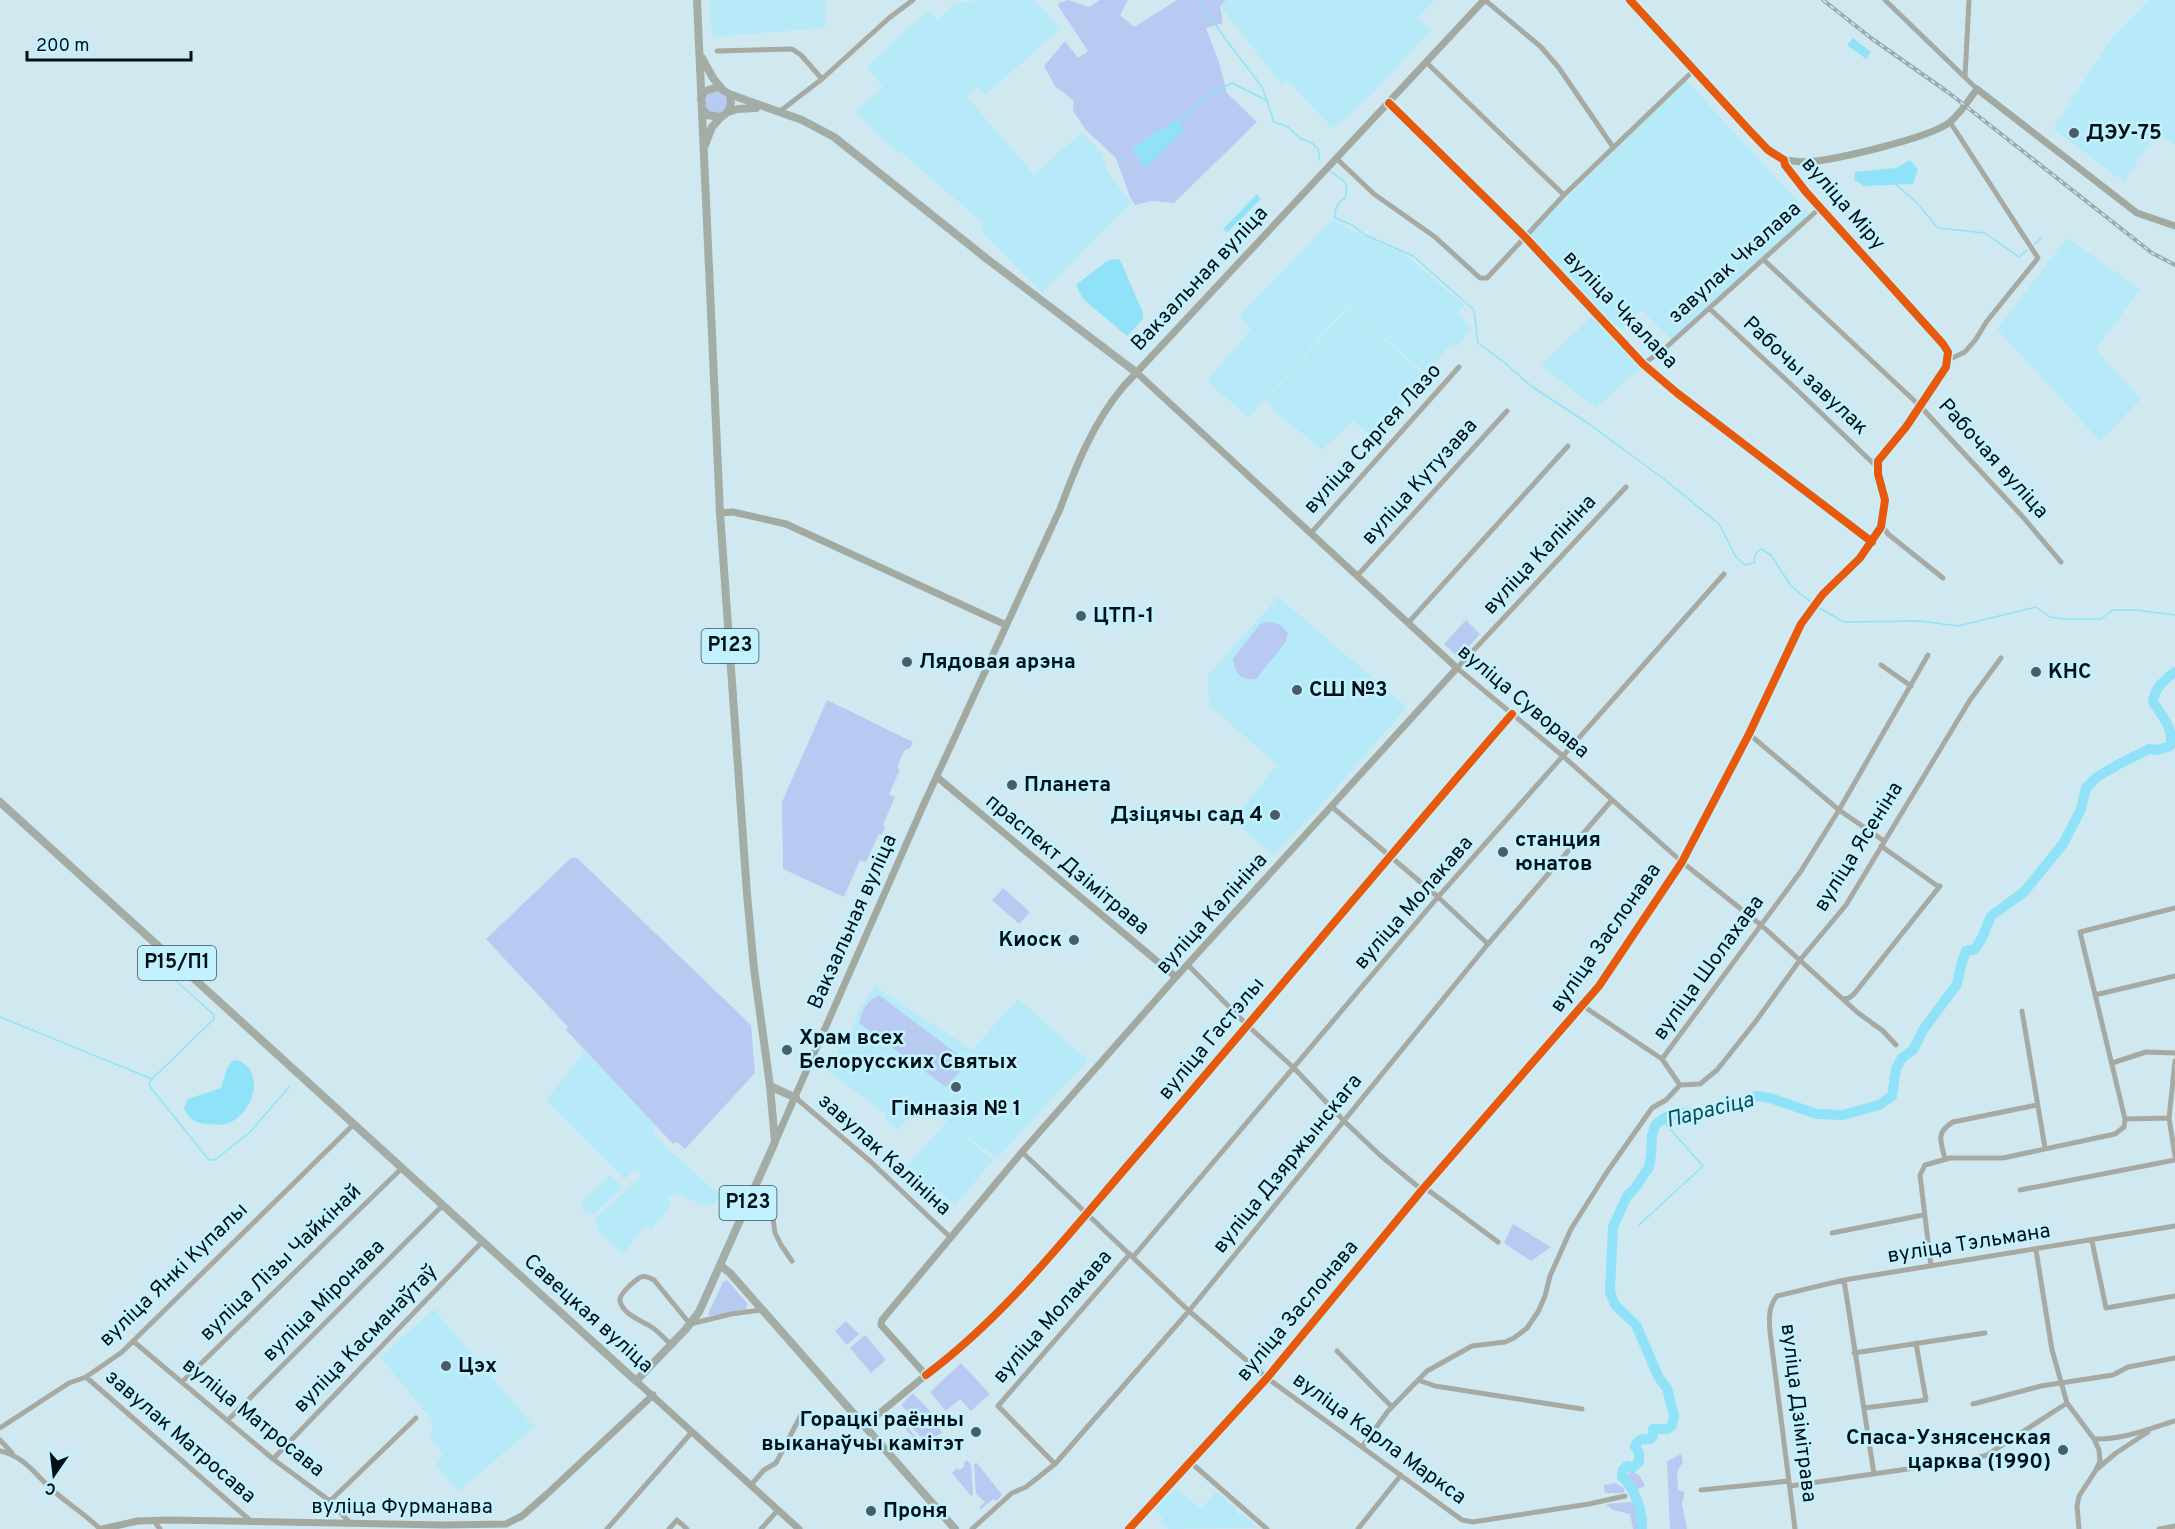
<svg xmlns="http://www.w3.org/2000/svg" width="2175" height="1529" font-family="Overpass,sans-serif">
<style>
.built{fill:#b6eaf9}
.green{fill:#b9caf2}
.water{fill:#90e2f8}
.lines{fill:none;stroke-linecap:round;stroke-linejoin:round}
.stream{stroke:#90e2f8;stroke-width:1.5}
.river{stroke:#90e2f8;stroke-width:10}
.street{stroke:#a6aaa2;stroke-width:5}
.secondary{stroke:#a2a9a1;stroke-width:7}
.primary{stroke:#a3ada6;stroke-width:8}
.rail-casing{stroke:#9fa9a9;stroke-width:4}
.rail{stroke:#c2f1ff;stroke-width:1.5;stroke-dasharray:4.5;stroke-linecap:butt}
.cycleway-casing{stroke:#c2f1ff;stroke-width:11}
.cycleway{stroke:#e8590c;stroke-width:8}
.poi-dot{fill:#495d64;stroke:#c2f1ff;stroke-width:2}
.labels{text-anchor:middle;dominant-baseline:central;stroke-width:5;stroke-linejoin:round;paint-order:stroke}
.shield{fill:#c2f1ff;stroke:#3a545d;stroke-width:1.5}
.shield-label{font-size:20px;font-weight:bold;fill:#001118}
.poi-label{font-size:21px;font-weight:bold;fill:#001118;stroke:#c2f1ff;text-anchor:start}
.street-label{font-size:21px;fill:#001118;stroke:#c2f1ff}
.water-label{font-size:22px;font-style:italic;fill:#0e4e5c;stroke:#c2f1ff}
</style>
<rect width="100%" height="100%" fill="#d0e9f1"/>
<!-- built -->
<path class="built" d="M710 0H825V28L712 37Z
M980 0H1034L1061 28 985 95 977 86 967 97 1034 175 1082 132 1102 154 1107 171 1131 203 1042 293 980 230 984 224 904 155 882 140 856 111 883 87 867 67 905 30 929 10 938 20 954 3Z
M1226 0H1435L1418 17 1431 30 1372 94 1333 129 1287 80 1282 85 1220 6Z
M2149 0H2175V145L2156 134 2124 182 2053 129 2111 39Z
M1686 80 1810 215 1673 341 1642 310 1621 330 1527 237Z
M1332 220 1375 242 1401 251 1465 306 1459 312 1471 330 1457 347 1451 344 1427 372 1416 365 1347 306 1249 418 1207 381 1251 329 1239 316Z
M2067 238 2140 289 2096 350 2141 399 2100 441 1997 329Z
M1348 308 1422 373 1410 389 1412 392 1377 440 1353 421 1322 450 1277 413 1266 400Z
M1592 316 1641 367 1596 408 1541 366Z
M1278 597 1407 707 1318 809 1273 855 1233 820 1277 765 1209 705 1208 675Z
M875 986 972 1050 1018 999 1088 1060 997 1158 951 1125 993 1160 955 1205 935 1188 924 1199 906 1180 908 1177 902 1172 947 1121 923 1103 898 1130 884 1119 886 1114 826 1070 854 1025 857 1013Z
M585 1051 656 1126 652 1132 669 1150 720 1195 714 1205H701L674 1192 668 1198 672 1201 668 1205 670 1207 651 1229 646 1225 627 1249 628 1251 623 1254 596 1229 599 1225 594 1219 643 1175 635 1169 625 1179 546 1100Z
M610 1175 623 1187 593 1215 590 1212 587 1215 582 1211 584 1206 581 1203Z
M434 1309 534 1427 459 1491 435 1466 443 1455 431 1439 432 1420 380 1357Z
M1176 1488 1201 1509 1216 1492 1237 1509 1235 1511 1240 1516 1243 1514 1257 1528 1169 1529 1160 1522 1163 1518 1154 1510Z"/>
<!-- green -->
<path class="green" d="M1068 0 1089 7 1100 0H1128L1120 15 1134 27 1177 0H1226L1220 6 1223 23 1206 28 1219 62 1227 93 1257 122 1174 203 1151 201 1135 205 1130 197 1116 158 1086 130 1073 111 1074 101 1055 86 1044 66 1065 41 1078 58 1088 51 1057 4Z
M705 103a11 11 0 1 1 22 0a11 11 0 1 1-22 0Z
M1466 620 1480 634 1459 658 1444 644Z
M1266 622C1277 622 1282 625 1288 633L1286 642 1256 679C1241 681 1235 674 1233 659L1260 624Z
M827 700 913 742 910 748 904 751 898 765 899 772 889 794 895 797 883 825 885 826 882 835 879 834 866 862 860 860 844 897 783 869 782 802Z
M571 858H577L751 1025 755 1073 685 1149 677 1142 673 1144 566 1030 568 1027 486 939Z
M1003 888 1030 912 1019 924 992 900Z
M879 995 968 1062 946 1087 859 1023C861 1011 868 1000 879 995Z
M1513 1224 1551 1247 1531 1261 1504 1243Z
M727 1280 748 1304 746 1309 710 1316 708 1314 723 1282Z
M846 1321 859 1334 847 1345 835 1331Z
M865 1335 886 1360 871 1373 850 1348Z
M961 1363 990 1394 971 1411 960 1399 946 1411 930 1392Z
M913 1393 940 1422 939 1425 914 1418 901 1405Z
M895 1417 900 1418 925 1448 923 1449Z
M914 1421 940 1429 942 1433 931 1439 933 1442 928 1445 909 1424Z
M1681 1454 1683 1462 1677 1472 1678 1490 1685 1492 1682 1504 1687 1529H1670L1667 1461Z
M967 1460 971 1465 973 1494 971 1496 952 1473 957 1468 960 1470 965 1466 963 1464Z
M977 1463 1002 1495 996 1501 993 1499 981 1509 979 1507 985 1502 976 1494 974 1464Z
M1632 1471 1640 1476 1645 1486 1636 1490 1635 1484 1626 1476Z
M1615 1483 1624 1488V1493H1605L1604 1485Z
M1633 1502 1640 1517V1529H1633L1630 1514 1613 1510 1606 1504Z"/>
<!-- water -->
<path class="water" d="M1853 38 1871 52 1866 59 1847 45Z
M1175 119 1185 129 1146 168 1132 149 1160 128 1163 131Z
M1910 160 1918 170 1913 184 1864 186 1854 180 1855 172 1896 168Z
M1257 194 1261 199 1227 233 1223 229Z
M1114 259 1120 260 1122 264 1143 313V319L1127 336 1083 299 1076 285 1107 261Z
M237 1060C268 1071 252 1118 225 1124 220 1125 215 1125 210 1124 197 1124 190 1121 184 1109L188 1099 221 1088 227 1068 232 1061Z"/>
<g class="lines">
<!-- stream -->
<path class="stream" d="M1199 0 1224 37 1262 87 1274 122 1288 127 1301 139 1312 143 1318 149 1320 161
M1179 122 1204 98 1232 83 1268 101
M1330 171C1342 181 1350 179 1345 198 1338 201 1334 210 1335 218L1352 225 1365 235 1413 256 1474 310 1478 343 1505 363 1531 386 1589 424 1664 479 1719 524 1736 557 1745 565 1754 563 1755 554 1761 549 1771 555 1791 586 1812 603
M1894 183 1917 203 1938 228 1985 233 2019 257 2027 250
M2035 244 2041 238
M1818 607 1844 622 1921 621 1958 626 2036 607 2050 617 2066 619H2101L2113 610H2135L2175 615
M0 1017 152 1079 214 1019V1015L173 978
M152 1079 149 1084 151 1088 209 1160H215L250 1132 290 1086
M1639 1225 1703 1166 1662 1120"/>
<!-- river -->
<path class="river" d="M1642 1529C1643 1511 1635 1489 1622 1477L1623 1470 1627 1466 1632 1468 1639 1462V1453L1635 1447C1638 1439 1641 1439 1650 1439L1653 1436V1429H1668L1672 1425 1674 1416 1667 1388 1659 1378 1636 1325 1615 1305 1610 1292 1613 1227 1627 1196 1635 1188 1649 1167 1651 1155 1652 1135 1656 1124 1666 1117 1679 1113 1713 1112 1757 1096 1770 1098 1817 1114 1843 1115 1879 1105 1892 1096 1896 1069 1902 1058 1913 1050 1923 1030 1957 984 1961 965 1966 951 1975 949 1982 938 1991 916 2024 892 2063 844 2081 809 2086 788 2097 777 2119 764 2149 749 2157 750 2170 746C2175 730 2161 714 2153 702 2153 690 2166 678 2175 672"/>
<!-- street -->
<path class="street" d="M1485 0 1541 47 1559 68 1613 147
M1885 0 1977 89
M717 51 792 49 801 55 822 79
M1426 62 1564 195
M1965 77 1969 0
M1389 103 1525 237 1643 364 1677 393 1872 542
M779 112 822 79 889 18 913 0
M1337 159 1374 194 1435 237 1480 278H1487L1564 195 1694 70
M1764 260 1920 406 2022 516 2061 562
M1710 309 1796 389 1878 468
M1948 360 1965 352 1976 339 1987 321 2038 258 1950 122
M1643 364 1662 351 1821 207
M1626 487 1457 668 1564 757 1682 862 1761 925 1857 1012 1883 1031 1896 1045
M1882 525 1888 534 1943 578
M1311 533 1459 367
M1357 576 1507 411
M1408 623 1568 446
M1881 665 1911 686
M1749 734 1839 810 1884 841
M1331 806 1438 897 1488 944
M1881 846 1939 887
M1188 965 1248 1026 1294 1068 1345 1122 1381 1156 1422 1190
M2095 995 2175 976
M1843 999 1849 998 1854 994 1940 886
M1583 1006 1662 1059 1680 1085
M2022 1011 2045 1148
M1662 1059 1801 871 1839 810 1928 655
M2175 1061 2169 1118 2175 1156
M2112 1063 2146 1052 2175 1053
M1680 1085 1700 1084 1717 1070 1756 1021 1800 960 1846 905 1970 700 2001 658
M796 1098 871 1162 949 1236
M2125 1119 2169 1118
M1022 1152 1189 1311 1267 1378 1462 1520 1473 1522 1589 1504 1625 1496
M1945 1159C1941 1141 1935 1133 1953 1122L2037 1105
M756 1186 770 1197 775 1233 781 1245 792 1261
M1424 1187 1498 1242
M2020 1190 2175 1160
M1832 1233 1923 1215
M2092 1241 2106 1308 2175 1296
M2036 1250 2052 1350 2067 1403 2094 1439 2099 1450 2100 1461 2096 1470 2079 1496 2077 1506 2079 1529
M1133 1257 1438 897 1724 574
M1931 1266 1920 1175 1925 1165 1950 1158H2003L2115 1134 2124 1127 2125 1119 2080 932 2175 908
M1844 1280 1874 1474
M133 1341 273 1459 330 1501 351 1524
M670 1344C665 1339 659 1332 653 1328 643 1321 623 1315 620 1301 618 1295 635 1280 641 1277 646 1275 650 1278 654 1280L690 1324 731 1314 761 1310
M1337 1351 1392 1407
M1854 1353 1985 1333
M926 1375C1009 1313 1074 1227 1142 1149 1266 1005 1387 858 1512 714
M86 1377 252 1522
M1418 1380 1435 1386 1582 1409
M182 1382 402 1168
M1973 1404 2041 1386 2113 1375 2128 1367 2175 1358
M1864 1408 1926 1400 1916 1343
M228 1420 443 1205
M0 1428 69 1383 86 1377 122 1352 354 1124
M2094 1439C2123 1440 2148 1429 2175 1421
M0 1440 12 1453
M1362 1447 1388 1411 1427 1371 1472 1346 1505 1342 1514 1338 1527 1328 1538 1312 1545 1296 1550 1276 1571 1229 1607 1172 1652 1108 1666 1100 1680 1085
M0 1451C25 1456 37 1477 56 1493 70 1505 86 1515 100 1529
M273 1459 482 1242
M1189 1461 1267 1529
M1055 1464 998 1406 1130 1254
M2097 1469 2116 1453 2148 1432
M751 1485 764 1470 776 1463 801 1415
M1790 1486 1970 1460 1987 1455 2067 1403
M1701 1490 1789 1481
M330 1501 416 1418
M154 1521 160 1529
M607 1529 692 1432
M669 1529 677 1520 687 1529
M761 1529 778 1510
M972 1529 1012 1493 1026 1487 1055 1464 1189 1311 1488 944 1612 800
M1358 1529 1401 1475
M1795 1529 1770 1332C1769 1319 1768 1307 1777 1296L1844 1280 2175 1226
M2159 1529 2175 1526"/>
<!-- secondary -->
<path class="secondary" d="M1784 160C1792 161 1800 162 1807 162 1835 160 1930 138 1950 122 1961 113 1969 100 1977 89L2137 213 2175 226
M720 513 733 512 786 524 1006 625
M937 777 1176 977
M775 1142 923 806 1060 509C1076 466 1093 423 1123 387L1484 0
M636 1381 799 1529
M864 1426 926 1375 881 1325 882 1320 1022 1152 1176 977 1457 668 1137 373
M102 1529 138 1521 169 1520 444 1525 506 1524 522 1516 546 1495 653 1395
M1129 1529 1267 1378 1422 1190 1599 986 1682 862 1749 734 1801 624 1823 594 1860 558 1881 527 1885 500 1878 474V461L1906 427 1946 367 1948 352 1943 344 1806 192 1785 165 1784 160 1768 150 1749 130 1630 0"/>
<!-- primary -->
<path class="primary" d="M702 58 713 78 722 89
M729 94 802 120 834 137 987 259 1137 373
M701 99 705 91 718 87 729 94C733 104 730 112 721 117L707 115 702 108
M728 112 738 109 756 108
M705 145 712 127 721 117
M0 802 636 1381 686 1329 699 1312 775 1142 770 1086 754 969 747 894 720 513 697 0
M770 1086 796 1098
M720 1265 730 1273 955 1529"/>
<defs>
<path id="rail" d="M1823 0 1871 38 1949 93 2152 253 2175 265"/>
</defs>
<!-- rail casing -->
<use href="#rail" class="rail-casing"/>
<!-- rail -->
<use href="#rail" class="rail"/>
<defs>
<path id="cycleway" d="M1389 103 1525 237 1643 364 1677 393 1872 542
M926 1375C1009 1313 1074 1227 1142 1149 1266 1005 1387 858 1512 714
M1129 1529 1267 1378 1422 1190 1599 986 1682 862 1749 734 1801 624 1823 594 1860 558 1881 527 1885 500 1878 474V461L1906 427 1946 367 1948 352 1943 344 1806 192 1785 165 1784 160 1768 150 1749 130 1630 0"/>
</defs>
<!-- cycleway casing -->
<use href="#cycleway" class="cycleway-casing"/>
<!-- cycleway -->
<use href="#cycleway" class="cycleway"/>
</g>
<!-- markers -->
<g class="poi-dot">
<circle cx="2074" cy="133" r="6"/>
<circle cx="1081" cy="616" r="6"/>
<circle cx="907" cy="662" r="6"/>
<circle cx="2036" cy="672" r="6"/>
<circle cx="1297" cy="690" r="6"/>
<circle cx="1012" cy="785" r="6"/>
<circle cx="1275" cy="815" r="6"/>
<circle cx="1503" cy="852" r="6"/>
<circle cx="1074" cy="940" r="6"/>
<circle cx="787" cy="1050" r="6"/>
<circle cx="956" cy="1087" r="6"/>
<circle cx="446" cy="1366" r="6"/>
<circle cx="976" cy="1432" r="6"/>
<circle cx="2063" cy="1450" r="6"/>
<circle cx="871" cy="1511" r="6"/>
</g>
<g class="labels">
<!-- shield labels -->
<g class="shield">
<rect x="701.5" y="629" width="57" height="34" rx="4.5"/>
<rect x="138" y="946" width="78" height="34" rx="4.5"/>
<rect x="719.5" y="1186" width="57" height="34" rx="4.5"/>
</g>
<g class="shield-label">
<text x="730" y="646">Р123</text>
<text x="177" y="963">Р15/П1</text>
<text x="748" y="1203">Р123</text>
</g>
<!-- poi labels -->
<g class="poi-label">
<text x="2086" y="133">ДЭУ-75</text>
<text x="1093" y="616">ЦТП-1</text>
<text x="919" y="662">Лядовая арэна</text>
<text x="2048" y="672">КНС</text>
<text x="1309" y="690">СШ №3</text>
<text x="1024" y="785">Планета</text>
<text x="1263" y="815" text-anchor="end">Дзіцячы сад 4</text>
<text x="1515" y="840">станция<tspan x="1515" dy="24">юнатов</tspan></text>
<text x="1062" y="940" text-anchor="end">Киоск</text>
<text x="799" y="1038">Храм всех<tspan x="799" dy="24">Белорусских Святых</tspan></text>
<text x="956" y="1109" text-anchor="middle">Гімназія № 1</text>
<text x="458" y="1366">Цэх</text>
<text x="964" y="1420" text-anchor="end">Горацкі раённы<tspan x="964" dy="24">выканаўчы камітэт</tspan></text>
<text x="2051" y="1438" text-anchor="end">Спаса-Узнясенская<tspan x="2051" dy="24">царква (1990)</tspan></text>
<text x="883" y="1511">Проня</text>
</g>
<!-- street labels -->
<g class="street-label">
<text transform="translate(1843 204) rotate(49)">вуліца Міру</text>
<text transform="translate(1735 263) rotate(-42)">завулак Чкалава</text>
<text transform="translate(1200 279) rotate(-47)">Вакзальная вуліца</text>
<text transform="translate(1620 310) rotate(46)">вуліца Чкалава</text>
<text transform="translate(1805 376) rotate(43)">Рабочы завулак</text>
<text transform="translate(1373 439) rotate(-48)">вуліца Сяргея Лазо</text>
<text transform="translate(1993 459) rotate(48)">Рабочая вуліца</text>
<text transform="translate(1420 482) rotate(-48)">вуліца Кутузава</text>
<text transform="translate(1540 555) rotate(-47)">вуліца Калініна</text>
<text transform="translate(1523 702) rotate(40)">вуліца Суворава</text>
<text transform="translate(1859 847) rotate(-58)">вуліца Ясеніна</text>
<text transform="translate(1067 865) rotate(40)">праспект Дзімітрава</text>
<text transform="translate(1414 903) rotate(-49)">вуліца Молакава</text>
<text transform="translate(1212 914) rotate(-48)">вуліца Калініна</text>
<text transform="translate(853 922) rotate(-66)">Вакзальная вуліца</text>
<text transform="translate(1606 938) rotate(-55)">вуліца Заслонава</text>
<text transform="translate(1709 968) rotate(-54)">вуліца Шолахава</text>
<text transform="translate(1212 1039) rotate(-50)">вуліца Гастэлы</text>
<text transform="translate(884 1155) rotate(42)">завулак Калініна</text>
<text transform="translate(1288 1164) rotate(-51)">вуліца Дзяржынскага</text>
<text transform="translate(1969 1244) rotate(-9)">вуліца Тэльмана</text>
<text transform="translate(281 1263) rotate(-44)">вуліца Лізы Чайкінай</text>
<text transform="translate(174 1275) rotate(-44)">вуліца Янкі Купалы</text>
<text transform="translate(324 1301) rotate(-45)">вуліца Міронава</text>
<text transform="translate(1298 1311) rotate(-50)">вуліца Заслонава</text>
<text transform="translate(588 1314) rotate(42)">Савецкая вуліца</text>
<text transform="translate(1053 1317) rotate(-49)">вуліца Молакава</text>
<text transform="translate(366 1339) rotate(-46)">вуліца Касманаўтаў</text>
<text transform="translate(1798 1413) rotate(83)">вуліца Дзімітрава</text>
<text transform="translate(253 1418) rotate(39)">вуліца Матросава</text>
<text transform="translate(180 1437) rotate(41)">завулак Матросава</text>
<text transform="translate(1379 1439) rotate(36)">вуліца Карла Маркса</text>
<text x="402" y="1507">вуліца Фурманава</text>
</g>
<!-- water labels -->
<g class="water-label">
<text transform="translate(1710 1111) rotate(-14)">Парасіца</text>
</g>
</g>
<!-- north arrow -->
<g transform="translate(54 1475) rotate(194)" stroke="#c2f1ff" stroke-width="4.5" paint-order="stroke">
<path d="M0-4.5L10 22L0 15L-10 22Z" fill="#001118"/>
<text y="-9" font-size="16" font-weight="bold" text-anchor="middle" fill="#001118">С</text>
</g>
<!-- scale -->
<path d="M27 51v9h164v-9" fill="none" stroke="#001118" stroke-width="3"/>
<text x="36" y="51" font-size="18" fill="#001118" stroke="#c2f1ff" stroke-width="4.5" paint-order="stroke">200 m</text>
</svg>
